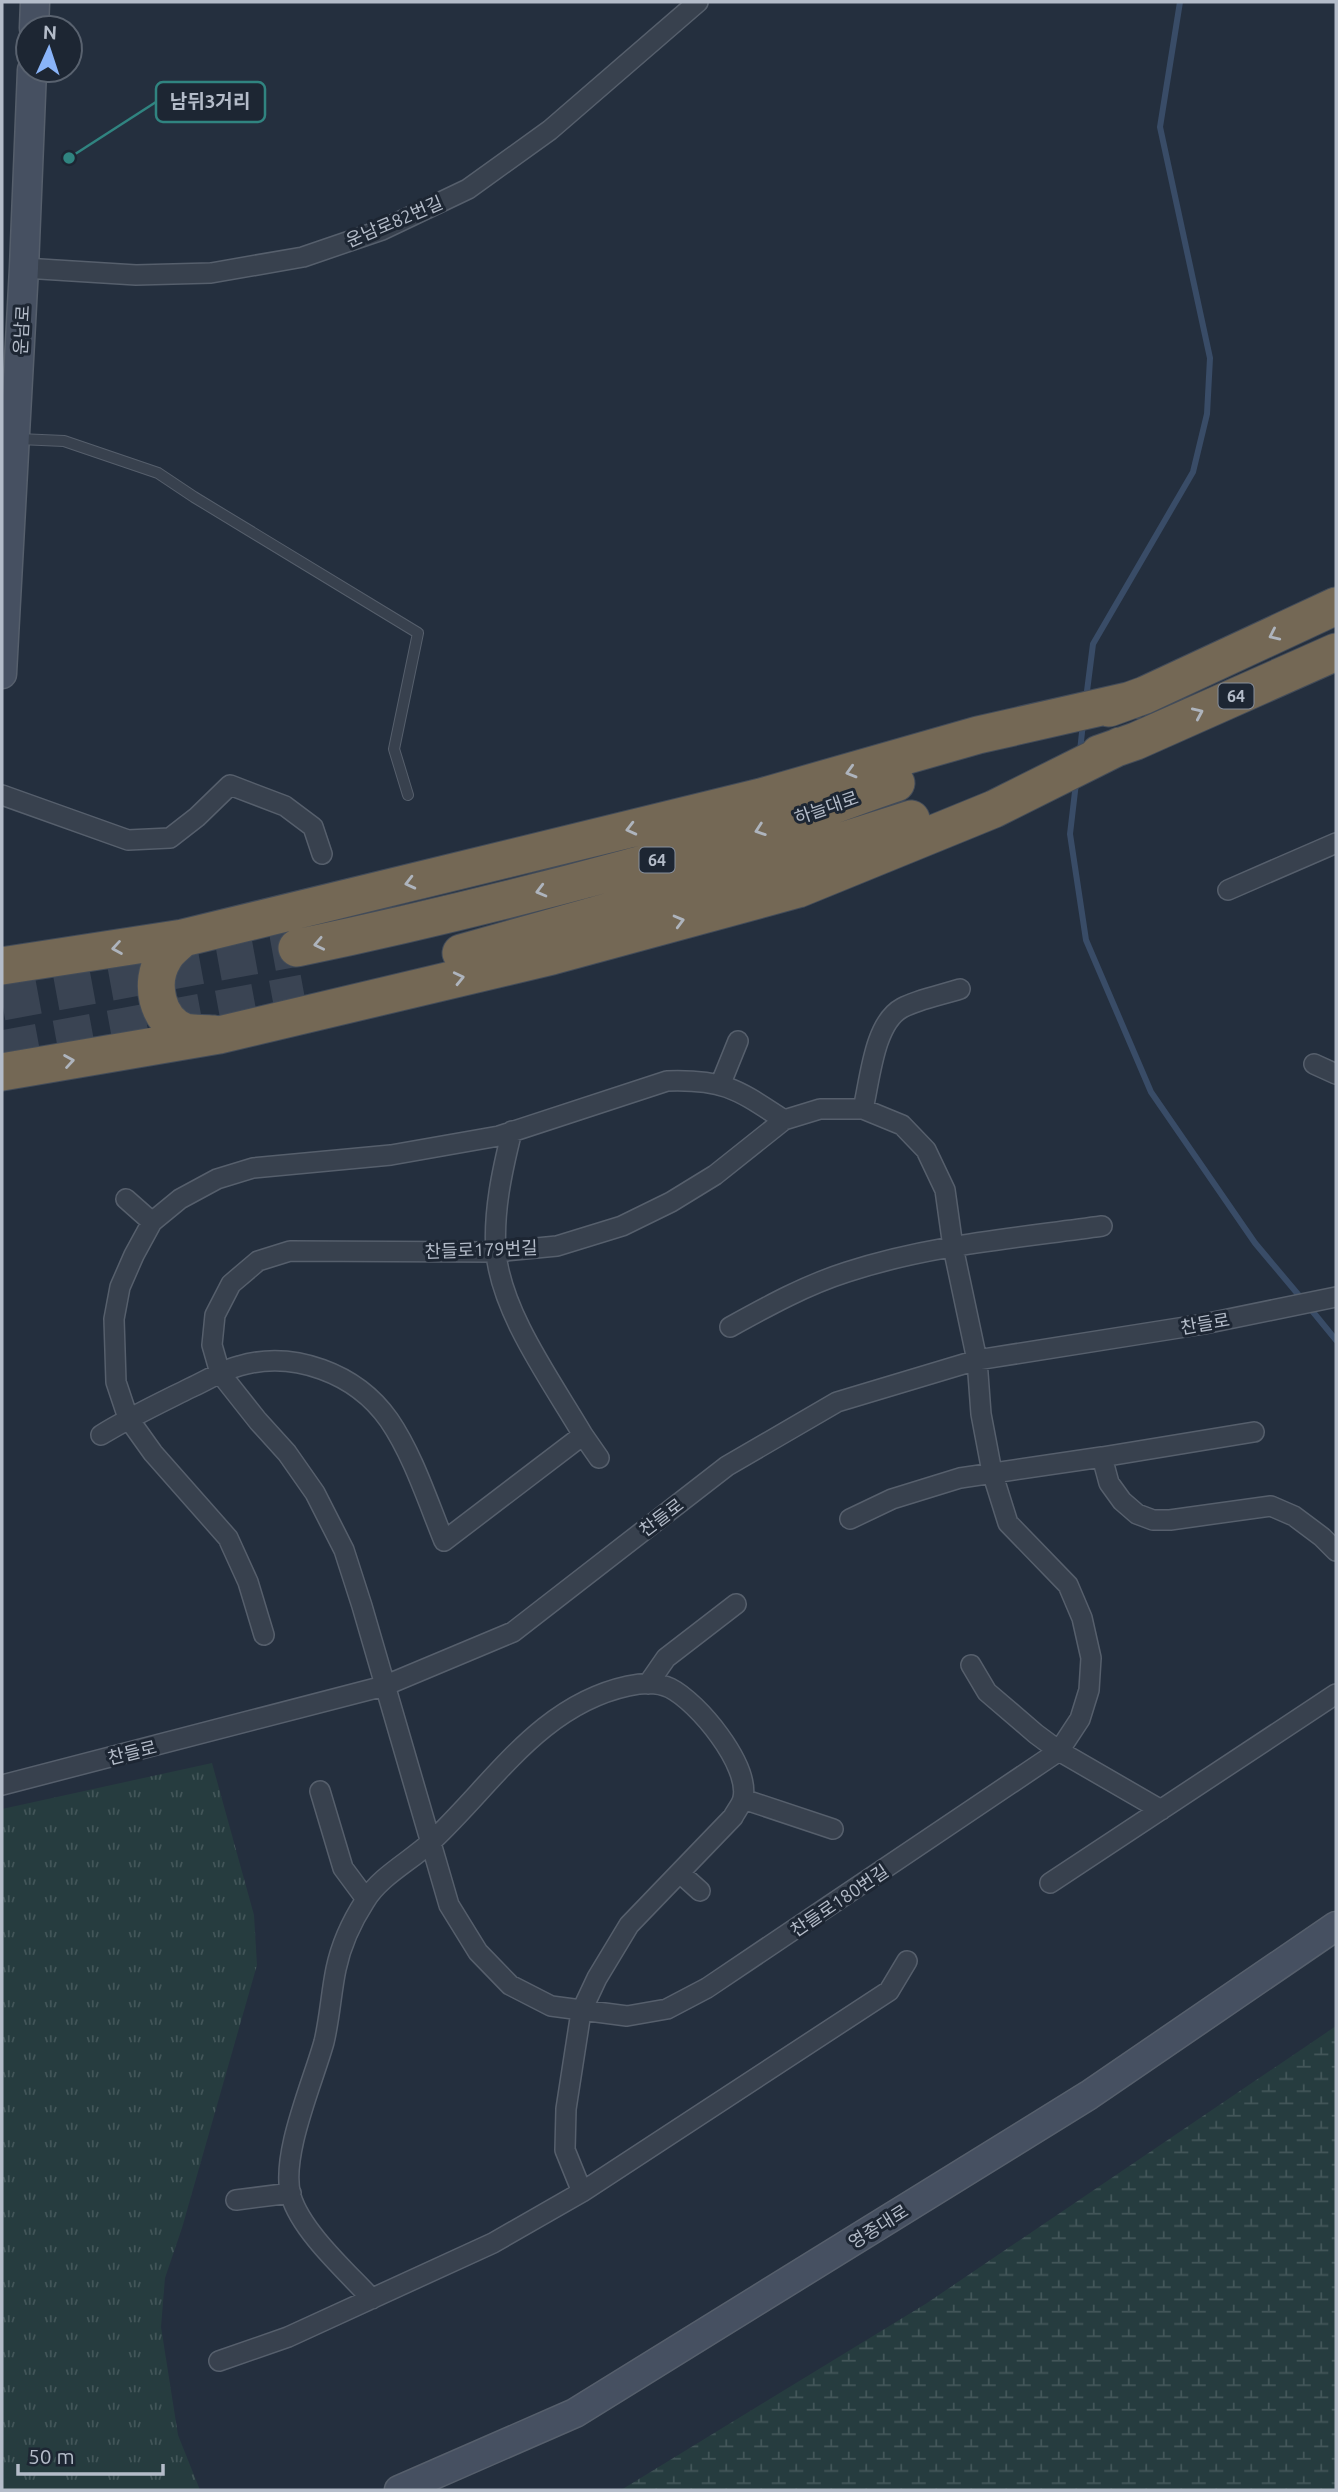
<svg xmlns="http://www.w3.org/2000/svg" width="1338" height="2492" font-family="Ubuntu,'Noto Sans KR',sans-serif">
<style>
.wetland{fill:url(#wetland-marsh)}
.park{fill:url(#park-tufts)}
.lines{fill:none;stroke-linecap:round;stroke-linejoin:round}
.stream{stroke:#394c67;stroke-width:6}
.highway-tunnel{stroke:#3a4453;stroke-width:37;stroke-dasharray:37 18;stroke-linecap:butt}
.lane-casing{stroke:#565f6c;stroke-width:12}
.street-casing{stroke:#565f6c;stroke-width:22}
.secondary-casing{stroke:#565f6c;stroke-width:31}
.highway-casing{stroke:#434c59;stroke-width:39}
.lane{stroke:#38414e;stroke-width:10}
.street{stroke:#38414e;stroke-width:19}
.secondary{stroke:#465061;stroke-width:28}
.highway{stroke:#746855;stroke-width:37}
.oneway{stroke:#aeb4bd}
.labels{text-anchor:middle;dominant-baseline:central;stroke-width:6;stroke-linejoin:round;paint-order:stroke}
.shield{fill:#1d2633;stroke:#878f9c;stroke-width:2}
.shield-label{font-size:16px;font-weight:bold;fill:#b4bcc9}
.street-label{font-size:18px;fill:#b4bcc9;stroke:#1d2633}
.leader{fill:none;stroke:#308480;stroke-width:2.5}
.callout-dot{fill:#308480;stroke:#1d2633;stroke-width:2.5}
.callout{fill:#1d2633;stroke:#308480;stroke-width:2.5}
.callout-label{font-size:19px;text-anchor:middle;font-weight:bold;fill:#b4bcc9}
</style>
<defs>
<pattern id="wetland-marsh" width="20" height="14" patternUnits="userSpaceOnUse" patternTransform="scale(1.75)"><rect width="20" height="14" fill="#263c3f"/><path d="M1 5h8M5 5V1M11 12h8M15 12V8" fill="none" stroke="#435659"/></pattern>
<pattern id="park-tufts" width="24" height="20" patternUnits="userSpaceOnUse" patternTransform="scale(1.75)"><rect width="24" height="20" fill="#263c3f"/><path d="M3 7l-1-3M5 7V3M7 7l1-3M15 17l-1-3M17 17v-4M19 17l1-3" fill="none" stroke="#435659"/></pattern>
</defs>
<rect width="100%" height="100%" fill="#242f3e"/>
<!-- wetland -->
<path class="wetland" d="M1336 2026V2490H621L927 2303Z"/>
<!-- park -->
<path class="park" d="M212 1763 254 1915 257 1965 182 2228 165 2278 161 2327 178 2435 200 2490H2V1809Z"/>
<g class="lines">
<!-- stream -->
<path class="stream" d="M1086 699 1093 644 1193 472 1207 414 1210 358 1160 127 1180 2
M1080 751 1083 723
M1076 783 1070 834 1086 940 1151 1092 1255 1243 1302 1299
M1309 1307 1336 1340"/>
<!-- highway-tunnel -->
<path class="highway-tunnel" d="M2 1002 297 948
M2 1049 304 993"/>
<defs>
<path id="lane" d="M19 439 64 441 158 473 194 497 418 633 394 749 408 795"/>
<path id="street" d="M24 268 136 275 211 273 303 257 382 230 468 189 550 130 698 2
M2 795 128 840 170 838 197 817 230 785 285 806 313 827 322 854
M1228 890 1336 843
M1314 1064 1336 1074
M721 1083 738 1041
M820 1109H863L902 1125 926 1150 945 1190 953 1247 977 1360 981 1414 992 1472 1008 1523 1068 1585 1082 1618 1091 1658 1089 1690 1080 1719 1059 1751 707 1988 667 2009 627 2016 551 2006 510 1985 478 1952 449 1905 362 1606 344 1550 315 1493 287 1453 258 1421 220 1373 212 1345 215 1315 231 1284 258 1261 290 1251 496 1252 557 1246 622 1226 671 1202 715 1175 784 1120Z
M863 1109C870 1080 874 1023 902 1008 919 999 942 995 960 989
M126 1199 152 1222
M730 1327C768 1306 806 1285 847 1272 929 1245 1017 1238 1102 1226
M101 1435C130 1417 160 1403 190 1388 206 1381 222 1370 239 1366 293 1350 356 1373 389 1420 413 1455 428 1502 444 1541L583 1435C552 1382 502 1314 496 1253 493 1212 502 1171 512 1131
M583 1435 599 1458
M1102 1457 1254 1432
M850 1519 892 1499 960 1478 1102 1457 1109 1483 1122 1501 1137 1514 1153 1520H1170L1271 1506 1294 1516 1322 1537 1336 1551
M264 1635 248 1582 228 1538 153 1453 128 1418 116 1382 114 1319 120 1287 134 1255 152 1222 180 1199 217 1179 253 1168 391 1155 499 1136 667 1081C725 1079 738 1090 784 1120
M971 1665 987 1692 1036 1734 1059 1751 1161 1810
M648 1684 666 1658 736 1604
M2 1785 384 1686 513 1632 727 1466 837 1402 977 1360 1204 1324 1336 1297
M320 1791 343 1868 366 1899
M743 1799 833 1829
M680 1873 700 1891
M1050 1883 1336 1694
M236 2200 291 2193
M372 2299C347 2272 301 2231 291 2196 280 2156 313 2082 324 2042 330 2017 331 1993 336 1969 341 1945 352 1921 365 1901 380 1876 411 1861 432 1841 493 1784 540 1705 628 1686 641 1683 658 1682 670 1688 698 1702 750 1765 743 1798 742 1804 736 1811 733 1817L629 1925 597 1978 581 2012 566 2109 565 2150 582 2192
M219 2361 288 2337 493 2243 582 2192 889 1991 907 1961"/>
<path id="secondary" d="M34 28 35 2
M2 674 24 268 32 70
M399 2490 575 2413 1089 2095 1336 1926"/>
<path id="highway" d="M1109 708 1145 695 1336 606
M1099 754 1136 741 1336 652
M183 938C177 944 168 950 164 958 149 982 156 1021 185 1032 193 1034 204 1033 213 1034
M297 948C444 917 590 880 735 838 789 823 842 801 896 783
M461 953 717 881 911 819
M2 966 183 938 761 797 978 735 1132 700
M2 1072 219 1035 552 956 798 889 994 809 1120 746"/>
</defs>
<!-- lane casing -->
<use href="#lane" class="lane-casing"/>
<!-- street casing -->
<use href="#street" class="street-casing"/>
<!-- secondary casing -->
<use href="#secondary" class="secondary-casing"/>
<!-- highway casing -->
<use href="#highway" class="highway-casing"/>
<!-- lane -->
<use href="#lane" class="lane"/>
<!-- street -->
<use href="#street" class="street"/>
<!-- secondary -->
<use href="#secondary" class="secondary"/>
<!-- highway -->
<use href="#highway" class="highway"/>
</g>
<!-- one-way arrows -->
<defs><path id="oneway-chevron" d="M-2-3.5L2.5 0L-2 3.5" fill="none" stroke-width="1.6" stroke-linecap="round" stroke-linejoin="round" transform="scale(1.75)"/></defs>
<g class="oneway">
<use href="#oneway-chevron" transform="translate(1274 635) rotate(155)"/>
<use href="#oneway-chevron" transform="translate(1198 713) rotate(-24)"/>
<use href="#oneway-chevron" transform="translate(851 772) rotate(164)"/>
<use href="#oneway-chevron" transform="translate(631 829) rotate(166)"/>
<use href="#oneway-chevron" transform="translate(760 830) rotate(161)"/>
<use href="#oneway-chevron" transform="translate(410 883) rotate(166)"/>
<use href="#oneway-chevron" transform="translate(541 891) rotate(165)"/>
<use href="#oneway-chevron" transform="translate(679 921) rotate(-15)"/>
<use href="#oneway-chevron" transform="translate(319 944) rotate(168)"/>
<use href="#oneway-chevron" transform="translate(117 948) rotate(171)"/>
<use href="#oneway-chevron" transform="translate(459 978) rotate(-13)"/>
<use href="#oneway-chevron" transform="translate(69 1061) rotate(-9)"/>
</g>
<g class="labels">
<!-- shield labels -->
<g class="shield">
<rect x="1218.5" y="683.5" width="35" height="25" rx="5"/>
<rect x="639.5" y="847.5" width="35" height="25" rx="5"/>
</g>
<g class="shield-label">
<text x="1236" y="696">64</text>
<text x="657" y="860">64</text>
</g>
<!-- street labels -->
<g class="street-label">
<text transform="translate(394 221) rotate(-23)">운남로82번길</text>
<text transform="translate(21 330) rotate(-87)">운남로</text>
<text transform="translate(826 807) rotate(-19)">하늘대로</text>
<text transform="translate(481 1249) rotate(-2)">찬들로179번길</text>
<text transform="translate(1205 1323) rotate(-10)">찬들로</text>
<text transform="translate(661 1517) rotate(-37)">찬들로</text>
<text transform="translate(132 1752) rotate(-14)">찬들로</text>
<text transform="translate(839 1900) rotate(-34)">찬들로180번길</text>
<text transform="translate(878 2226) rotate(-32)">영종대로</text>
</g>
</g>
<!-- callouts -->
<path class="leader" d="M69 158L156 102"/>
<circle class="callout-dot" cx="69" cy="158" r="7"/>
<rect class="callout" x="156" y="82" width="109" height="40" rx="7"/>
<g class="callout-label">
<text x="210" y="108">남뒤3거리</text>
</g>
<!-- border -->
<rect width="1338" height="2492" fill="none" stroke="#b4bcc9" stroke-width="7"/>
<!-- north arrow -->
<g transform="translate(49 49) rotate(3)"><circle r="33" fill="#1d2633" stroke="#59626f" stroke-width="2"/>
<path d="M0-5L12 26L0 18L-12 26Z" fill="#8ab4f8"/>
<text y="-10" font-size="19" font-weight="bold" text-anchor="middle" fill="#b4bcc9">N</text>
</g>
<!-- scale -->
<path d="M18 2464v10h145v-10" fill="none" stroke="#b4bcc9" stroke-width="3.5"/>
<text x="28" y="2464" font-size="21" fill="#b4bcc9" stroke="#1d2633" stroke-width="5" paint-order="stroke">50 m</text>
</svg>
